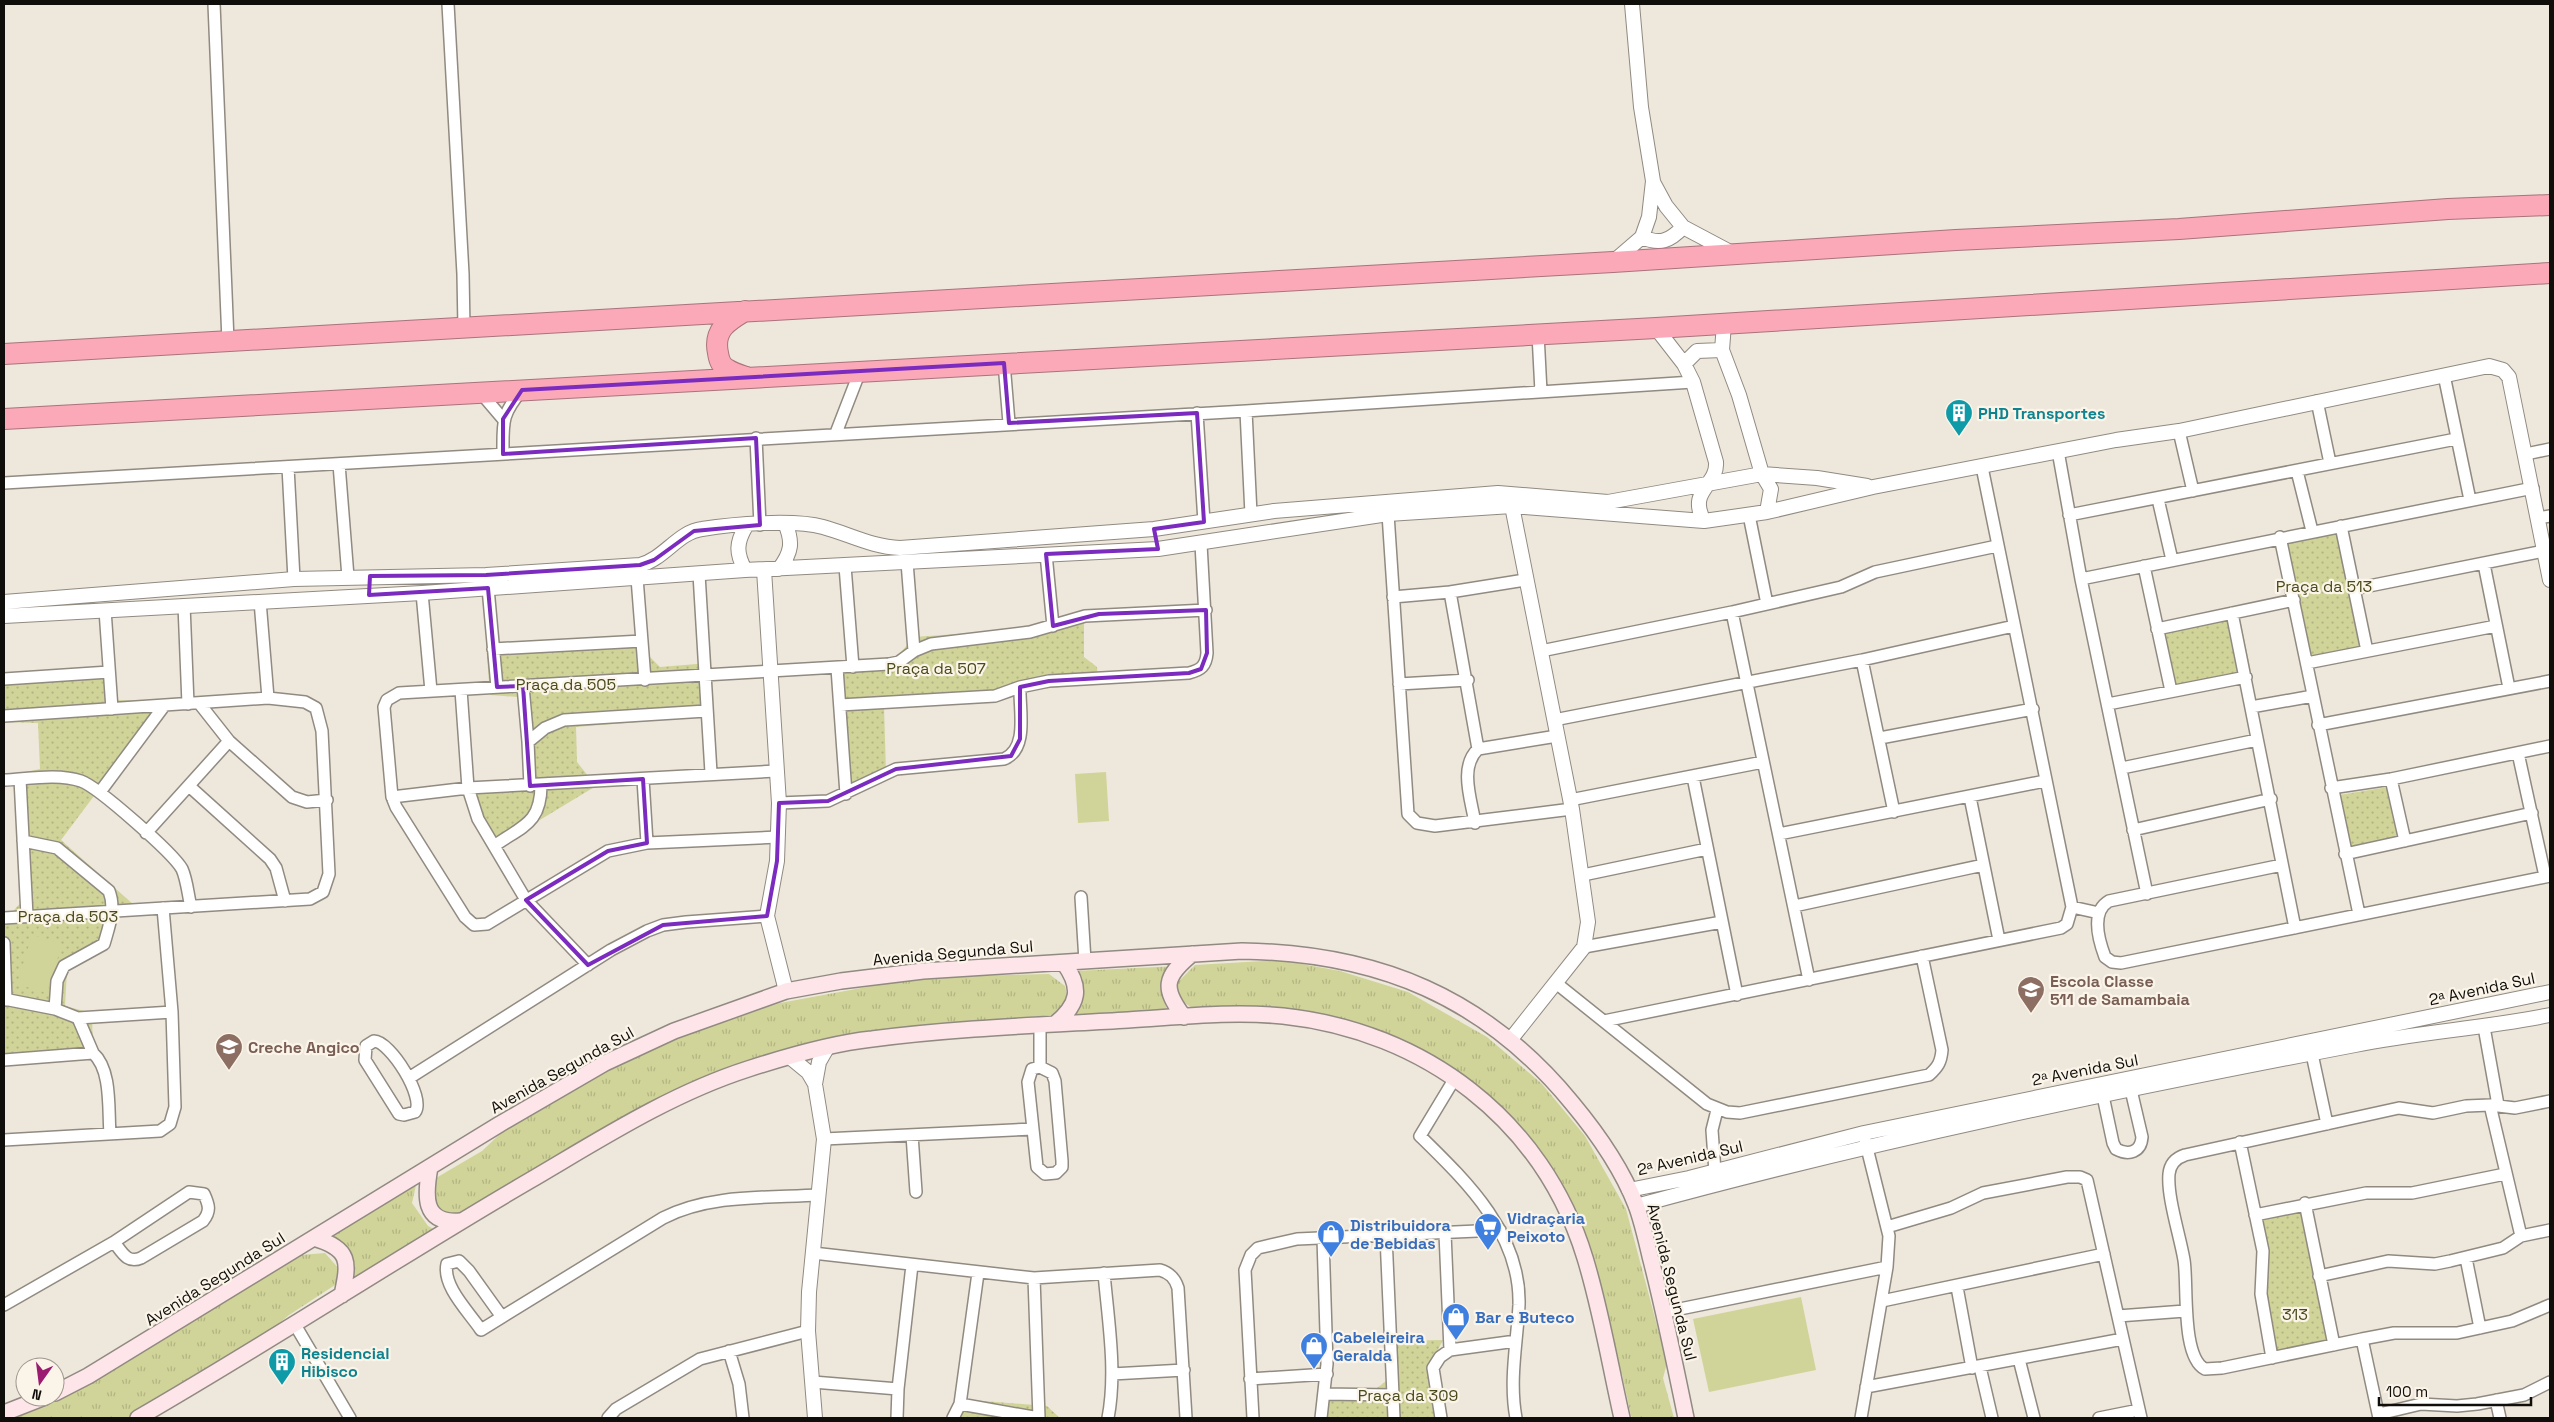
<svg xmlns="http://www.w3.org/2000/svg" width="2554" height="1422" font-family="'Space Grotesk',sans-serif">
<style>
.grass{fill:url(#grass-tufts)}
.park{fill:url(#park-dots)}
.pitch{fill:#d0d498}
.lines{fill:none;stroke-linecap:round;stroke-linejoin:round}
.minor-casing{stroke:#918a81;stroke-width:14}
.tertiary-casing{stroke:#918a81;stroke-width:16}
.secondary-casing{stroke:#918a81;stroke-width:18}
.motorway-casing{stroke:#a9737c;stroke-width:22}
.minor{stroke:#fff;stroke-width:11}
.tertiary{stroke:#fff;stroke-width:14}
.secondary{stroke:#fee5ea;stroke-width:15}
.motorway{stroke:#fba9b9;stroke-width:20}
.marked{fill:none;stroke:#7b2cbf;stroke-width:4;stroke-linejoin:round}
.labels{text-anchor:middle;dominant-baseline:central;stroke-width:4.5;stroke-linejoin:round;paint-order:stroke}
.culture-label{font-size:16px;font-weight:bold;fill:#0d838f;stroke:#fbf4e9;text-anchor:start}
.park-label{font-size:16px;fill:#494b1c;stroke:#fbf4e9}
.street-label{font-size:16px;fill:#100e0b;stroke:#fbf4e9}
.education-label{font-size:16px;font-weight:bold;fill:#785e54;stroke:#fbf4e9;text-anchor:start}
.shop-label{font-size:16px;font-weight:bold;fill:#366cbe;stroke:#fbf4e9;text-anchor:start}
</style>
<defs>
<pattern id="grass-tufts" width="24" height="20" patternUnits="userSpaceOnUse" patternTransform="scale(1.25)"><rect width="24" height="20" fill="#d0d498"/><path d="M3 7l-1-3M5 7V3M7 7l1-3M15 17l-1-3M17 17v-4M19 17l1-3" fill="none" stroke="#b2b582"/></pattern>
<pattern id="park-dots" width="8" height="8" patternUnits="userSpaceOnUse" patternTransform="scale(1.25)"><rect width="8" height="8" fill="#d0d498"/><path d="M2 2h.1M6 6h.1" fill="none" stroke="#b2b582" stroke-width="1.8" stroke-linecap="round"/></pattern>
</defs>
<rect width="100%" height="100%" fill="#eee7dc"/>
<!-- grass -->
<path class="grass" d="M1280 960 1340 971 1408 992 1487 1037 1542 1084 1585 1136 1626 1209 1667 1363 1663 1378 1674 1418H1633L1631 1416 1622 1374 1616 1368 1571 1209 1539 1151 1472 1083 1432 1054 1387 1035 1194 1009C1182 1002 1176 998 1177 983L1195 965Z
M1178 966C1164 986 1158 990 1169 1013L1073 1019C1084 1002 1087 989 1075 971Z
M1049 974 1065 986 1068 999 1056 1015 1005 1019 737 1068 461 1216 438 1211 432 1198 436 1178 482 1151 502 1132 573 1086 659 1044 780 1003 921 977Z
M416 1185 412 1203 428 1226 439 1232 352 1282C354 1258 349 1252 329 1238Z
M325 1253 340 1270 338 1283 289 1315 265 1335 128 1418H14L45 1407 301 1255Z"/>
<!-- park -->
<path class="park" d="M2346 521 2373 654 2305 667 2276 534Z
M2238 609 2252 677 2167 692 2154 625Z
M1084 612V657L1097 667 1098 683 884 706 886 773 842 794 835 666 895 659 914 637 1028 629Z
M647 636V654L660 667 709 663 713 716 576 727 577 762 596 786 492 849C479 830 463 810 466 785L524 783 519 697 490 695 486 643Z
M109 669 114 700 165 701 61 840 143 913 116 914 109 946 91 959 67 970 65 1006 92 1013 93 1058 4 1062V921L26 897 21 773 40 769 38 723 4 722V677Z
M2388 787 2399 842 2346 853 2333 796Z
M2308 1200 2337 1347 2269 1360 2264 1268 2252 1211Z
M1443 1340 1430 1365 1437 1418H1317V1390L1377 1388 1394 1375 1391 1341Z
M971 1400 1047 1406 1060 1418H956Z"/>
<!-- pitch -->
<path class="pitch" d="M1106 772 1109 821 1078 823 1075 774Z
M32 935 62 944 47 993 17 984Z
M1801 1297 1816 1370 1709 1392 1693 1319Z"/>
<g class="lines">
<defs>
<path id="minor" d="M214 4 228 341
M448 4 463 274 464 328
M1538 334 1541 392
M1004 363 1009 423
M2444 375 2470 500
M480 392 503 419
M2317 401 2330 463
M1246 411 1251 514
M1197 413 1204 522
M2179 431 2193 491
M836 433 860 371
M756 438 760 525
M2058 451 2081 579 2147 894
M503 454C503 422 501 415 522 390
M2526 454 2550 449
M339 464 348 577
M288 467 294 579
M2297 471 2312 531
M4 483 1246 411 1693 382
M2158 499 2172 560
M1388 514 1408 814 1417 823 1435 826 1572 809
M1749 515 1767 604
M2069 515 2456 439
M2538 518 2550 516
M2341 526 2367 651
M2280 537 2359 914
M1046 554 1053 626
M907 562 914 651
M2484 564 2509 688
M845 566 853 667
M2144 566 2171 691
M699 574 711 773
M637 578 645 680
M2081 579 2533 488
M488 588 497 687
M2354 589 2544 551
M1450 592 1478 749
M422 593 431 691
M1393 597 1450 592 1525 580
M260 601 268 698
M184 605 188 704
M105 610 112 709
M1732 612 1809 980
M2232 613 2295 928
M2157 629 2294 600
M493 649 642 641
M1541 651 1732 612 1841 587 1875 572 1997 546
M1862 660 1894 812
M2307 663 2496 626
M837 668 846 794
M4 679 109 672
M1399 684 1468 680
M523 686 528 742
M461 690 468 788 478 819 494 846
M199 703 229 741 292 797 307 802 327 800
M2108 704 2246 677
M840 705 995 696 1020 687
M2251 707 2313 696
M4 716 268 698 305 702 316 708 322 731 329 874 323 892 310 899 4 918
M1554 720 1862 660 2014 626
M2318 725 2550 681
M1880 738 2033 709
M2518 753 2545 876
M2122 768 2257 740
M1693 777 1737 995
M20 779 27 916
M643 779 647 843
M2391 779 2405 841
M4 780C27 779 58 773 81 781 98 787 173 853 182 869 187 880 188 895 191 907
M541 785C541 824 522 826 494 846L526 900 588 965
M189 786 270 859 276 868 285 901
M530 786 528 742 545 728 564 720 706 711
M2331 788 2391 779 2550 746
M100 792 164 706
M392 797 468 788 776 771
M1970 797 1999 940
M1570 800 1763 762
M779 803 828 801 896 769 1004 759C1029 749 1019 709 1020 687L1049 681 1189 673C1201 670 1206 666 1207 653L1201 544
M1475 823C1471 799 1459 767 1478 749L1557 736
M2133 830 2271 799
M146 833 229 741
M1779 834 2045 781
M778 837 647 843 608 851 487 924 474 925 465 917 396 807 392 797 384 707 387 700 399 693 889 664 899 662 914 651 931 644 1030 632 1085 616 1206 610
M23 841 57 848 109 891C116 909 109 926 104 944L64 966 57 981 55 1009
M2345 854 2532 813
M2282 865 2109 901C2090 912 2099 941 2105 957L2112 962 2121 963 2550 876
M1583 875 1707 849
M1081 897 1085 961
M1794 906 1983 865
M2072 907 2099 913
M4 943 6 1000
M1584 947 1722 922
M1556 983 1707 1104 1727 1112 1740 1113 1929 1075C1938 1067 1941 1062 1942 1050L1922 956
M4 999 55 1009 78 1018 93 1053
M78 1018 172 1012
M1604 1021 2061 928 2067 924 2072 907 1982 467
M1040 1025V1067
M2484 1027 2498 1105
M374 1041C390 1041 426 1098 415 1112L404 1115 399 1114 365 1060 366 1046Z
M2312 1054 2327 1124
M4 1060 93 1053C112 1070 108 1109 110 1134
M1040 1067 1052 1073 1055 1081 1062 1161V1167L1056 1173 1045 1174 1037 1167 1028 1082 1032 1069Z
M409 1078 611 950 647 931 663 925 686 922 767 916
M1455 1078 1420 1136C1467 1182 1521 1234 1519 1305 1517 1343 1509 1380 1516 1418
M2103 1096 2113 1143 2116 1149C2129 1156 2141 1152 2142 1137L2131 1090
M2490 1105 2521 1236
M912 1135 916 1192
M824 1139 1033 1129
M4 1140 160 1131 170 1124 175 1107 172 1012 163 908
M2240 1142 2263 1251 2261 1294 2272 1358
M1715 1172 1712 1130 1717 1110
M189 1192 204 1194C209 1205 211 1211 203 1221L141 1258C127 1264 122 1252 114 1242Z
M2305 1203 2334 1345
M2255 1215 2366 1193H2412L2505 1174
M1887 1227 1951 1208 1983 1193 2067 1177H2080L2087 1180 2141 1418
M1386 1236 1394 1418
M813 1253 1034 1278 1160 1270C1170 1273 1175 1278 1178 1288L1186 1418
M2466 1258 2480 1328
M978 1273 960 1404 1039 1418
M1104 1273C1108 1320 1117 1371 1108 1418
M2319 1276 2388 1261 2435 1264 2450 1261 2503 1248 2521 1236 2550 1230
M1034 1278 1039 1418
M1957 1287 1972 1368
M1882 1301 2104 1254
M4 1305 114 1242
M1665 1312 1887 1267
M2118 1316 2185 1311
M502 1317 469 1271 459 1261 447 1264C442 1286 469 1312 481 1330L502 1317 663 1218C710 1194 767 1198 819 1195
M294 1323 350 1418
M2362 1339 2394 1333H2457L2512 1321 2550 1305
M1450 1350 1516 1341
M729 1351 739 1384 743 1418
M2019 1359 2034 1418
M1980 1367 1992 1418
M1112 1374 1184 1370
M1250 1379 1327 1374
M813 1382 898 1389
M1866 1387 2123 1339
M1324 1394 1393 1395
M2496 1400 2500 1418
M2379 1414 2421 1404 2457 1406 2477 1404 2524 1395 2550 1382
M608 1418 616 1409 700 1359 808 1331
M897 1418 898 1389 912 1265
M953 1418 960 1404
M1253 1418 1245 1270 1251 1255 1258 1248 1297 1239 1500 1230
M1321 1418 1327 1364 1323 1238
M1441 1418 1433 1368 1440 1357 1450 1350 1445 1233
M1861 1418 1887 1267 1889 1236 1865 1140
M2099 1418 2139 1410
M2379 1418 2362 1339 2222 1368 2205 1369C2181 1357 2188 1284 2184 1260 2180 1236 2167 1197 2169 1174 2170 1164 2176 1158 2185 1155L2399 1108 2433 1113 2466 1106 2490 1105 2515 1108 2550 1101"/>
<path id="tertiary" d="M1653 182 1666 206 1683 227 1732 253
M1642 237C1660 245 1670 241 1683 227
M1613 262 1642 237 1649 217 1653 181 1641 107 1632 4
M1724 324 1722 350 1739 395 1762 474 1771 489 1767 512
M1656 328 1684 364 1693 382 1716 462C1718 486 1687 490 1704 521
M1684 364 1697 351 1722 350
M779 569C792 552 793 542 785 523
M745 570C736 553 736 543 746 526
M764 570 779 803 777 861 767 916 786 991
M4 602 294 579 486 575 640 565C664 559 678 532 702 529 733 524 794 519 823 527 849 534 872 547 900 548L1154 529 1274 511 1498 493 1608 502 1762 474 1817 478 1867 486
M4 616 422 593 745 570 1158 549 1388 514 1512 506 1704 521 1767 512 1873 487 2116 440 2179 431 2489 366 2503 370 2509 377 2550 580
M1511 1039 1584 947 1588 922 1572 809 1512 506
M791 1058 808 1072 815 1084 824 1139 809 1292 808 1331 815 1418
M815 1084 819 1062 827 1048
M1629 1190 1689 1178 1864 1133 2550 992
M1636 1206C1873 1141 2114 1091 2355 1045 2420 1032 2486 1028 2550 1015"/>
<path id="secondary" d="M1184 1017C1162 988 1164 977 1192 954
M1055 1024C1079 1004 1082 988 1064 963
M430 1167C425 1195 422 1224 460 1221
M314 1238C351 1249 349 1262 342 1295
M55 1393 88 1376 500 1124 605 1063 674 1031 786 991 841 981 923 971 1242 951C1378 953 1485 997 1572 1103 1597 1133 1622 1169 1636 1205 1642 1221 1646 1239 1650 1256 1664 1310 1675 1364 1686 1418
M4 1413 45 1397
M138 1418C270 1342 397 1258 529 1181 599 1140 670 1094 748 1069 785 1057 834 1043 872 1039 957 1028 1043 1025 1128 1020 1179 1017 1231 1011 1283 1016 1424 1031 1543 1120 1585 1258 1601 1310 1610 1365 1622 1418"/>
<path id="motorway" d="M745 311C728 321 713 330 718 353 719 360 721 366 727 369 733 373 740 375 746 377
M4 354 1613 262 1956 240 2179 229 2448 209 2550 205
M4 419 1656 328 2550 273"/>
</defs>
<!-- minor casing -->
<use href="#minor" class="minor-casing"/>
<!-- tertiary casing -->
<use href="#tertiary" class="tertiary-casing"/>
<!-- secondary casing -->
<use href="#secondary" class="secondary-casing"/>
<!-- motorway casing -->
<use href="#motorway" class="motorway-casing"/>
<!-- minor -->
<use href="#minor" class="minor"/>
<!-- tertiary -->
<use href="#tertiary" class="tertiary"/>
<!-- secondary -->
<use href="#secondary" class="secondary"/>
<!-- motorway -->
<use href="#motorway" class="motorway"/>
</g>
<!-- marked area -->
<path class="marked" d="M1004 363 1009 423 1197 413 1204 522 1154 529 1158 549 1046 554 1053 626 1099 614 1206 610 1207 653 1201 669 1189 673 1049 681 1020 687V739L1011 756 896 769 828 801 779 803 777 861 767 916 663 925 588 965 526 900 608 851 647 843 643 779 530 786 523 686 497 687 488 588 369 595 370 576 486 575 640 565 654 560 694 531 760 525 756 438 503 454V419L522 390Z"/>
<!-- icons -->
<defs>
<symbol id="building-pin" viewBox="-11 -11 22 30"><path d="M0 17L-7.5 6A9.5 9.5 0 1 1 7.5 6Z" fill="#0f9aa8" stroke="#fbf4e9"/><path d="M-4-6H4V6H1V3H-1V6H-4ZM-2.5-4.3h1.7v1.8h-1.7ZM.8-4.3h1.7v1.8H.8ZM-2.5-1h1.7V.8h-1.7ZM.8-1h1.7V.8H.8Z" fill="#fff"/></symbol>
<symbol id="school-pin" viewBox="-11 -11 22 30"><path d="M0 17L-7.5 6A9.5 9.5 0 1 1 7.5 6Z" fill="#8d6e63" stroke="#fbf4e9"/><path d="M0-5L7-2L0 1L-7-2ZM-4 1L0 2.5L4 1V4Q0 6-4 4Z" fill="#fff"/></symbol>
<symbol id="supermarket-pin" viewBox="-11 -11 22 30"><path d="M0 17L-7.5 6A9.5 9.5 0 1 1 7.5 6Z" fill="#3f7fe0" stroke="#fbf4e9"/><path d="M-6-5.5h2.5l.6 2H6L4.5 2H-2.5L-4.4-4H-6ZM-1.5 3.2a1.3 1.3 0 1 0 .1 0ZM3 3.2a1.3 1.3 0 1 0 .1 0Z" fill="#fff"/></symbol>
<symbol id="shop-pin" viewBox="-11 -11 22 30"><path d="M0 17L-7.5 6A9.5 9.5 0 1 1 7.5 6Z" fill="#3f7fe0" stroke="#fbf4e9"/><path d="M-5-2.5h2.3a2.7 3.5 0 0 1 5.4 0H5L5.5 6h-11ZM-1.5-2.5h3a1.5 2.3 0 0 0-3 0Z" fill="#fff"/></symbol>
</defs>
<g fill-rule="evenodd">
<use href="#building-pin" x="1943" y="397" width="32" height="43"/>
<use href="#school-pin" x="2015" y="974" width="32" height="43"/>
<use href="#school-pin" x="213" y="1031" width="32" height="43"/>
<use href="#supermarket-pin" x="1472" y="1211" width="32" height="43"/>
<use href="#shop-pin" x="1315" y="1218" width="32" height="43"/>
<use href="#shop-pin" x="1440" y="1301" width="32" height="43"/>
<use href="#shop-pin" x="1298" y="1330" width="32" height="43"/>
<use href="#building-pin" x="266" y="1346" width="32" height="43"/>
</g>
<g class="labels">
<!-- culture labels -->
<g class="culture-label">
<text x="1978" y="413">PHD Transportes</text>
<text x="301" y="1353">Residencial<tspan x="301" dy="18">Hibisco</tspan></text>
</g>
<!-- park labels -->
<g class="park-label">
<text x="2324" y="586">Praça da 513</text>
<text x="936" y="668">Praça da 507</text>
<text x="566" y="684">Praça da 505</text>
<text x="68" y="916">Praça da 503</text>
<text x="2295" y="1314">313</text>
<text x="1408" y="1395">Praça da 309</text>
</g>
<!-- street labels -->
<g class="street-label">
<text transform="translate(953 953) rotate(-5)">Avenida Segunda Sul</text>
<text transform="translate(2482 989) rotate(-12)">2ᵃ Avenida Sul</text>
<text transform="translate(562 1070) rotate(-29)">Avenida Segunda Sul</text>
<text transform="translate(2085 1070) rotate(-11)">2ᵃ Avenida Sul</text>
<text transform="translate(1690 1158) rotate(-13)">2ᵃ Avenida Sul</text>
<text transform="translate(215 1279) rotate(-32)">Avenida Segunda Sul</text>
<text transform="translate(1672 1282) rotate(76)">Avenida Segunda Sul</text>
</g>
<!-- education labels -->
<g class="education-label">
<text x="2050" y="981">Escola Classe<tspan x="2050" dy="18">511 de Samambaia</tspan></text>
<text x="248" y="1047">Creche Angico</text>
</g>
<!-- shop labels -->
<g class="shop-label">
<text x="1507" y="1218">Vidraçaria<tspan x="1507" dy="18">Peixoto</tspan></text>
<text x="1350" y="1225">Distribuidora<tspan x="1350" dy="18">de Bebidas</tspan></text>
<text x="1475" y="1317">Bar e Buteco</text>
<text x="1333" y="1337">Cabeleireira<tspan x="1333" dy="18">Geralda</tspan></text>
</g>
</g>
<!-- border -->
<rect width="2554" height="1422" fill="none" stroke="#100e0b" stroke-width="10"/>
<!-- north arrow -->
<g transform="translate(40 1382) rotate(194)"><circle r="24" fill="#fbf4e9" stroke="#9d9890"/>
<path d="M0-4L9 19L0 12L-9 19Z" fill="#9b1b70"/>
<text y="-8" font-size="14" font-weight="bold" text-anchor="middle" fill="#100e0b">N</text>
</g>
<!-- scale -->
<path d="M2379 1397v8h152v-8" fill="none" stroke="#100e0b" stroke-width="2.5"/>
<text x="2386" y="1397" font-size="15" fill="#100e0b" stroke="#fbf4e9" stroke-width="4" paint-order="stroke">100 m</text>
</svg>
